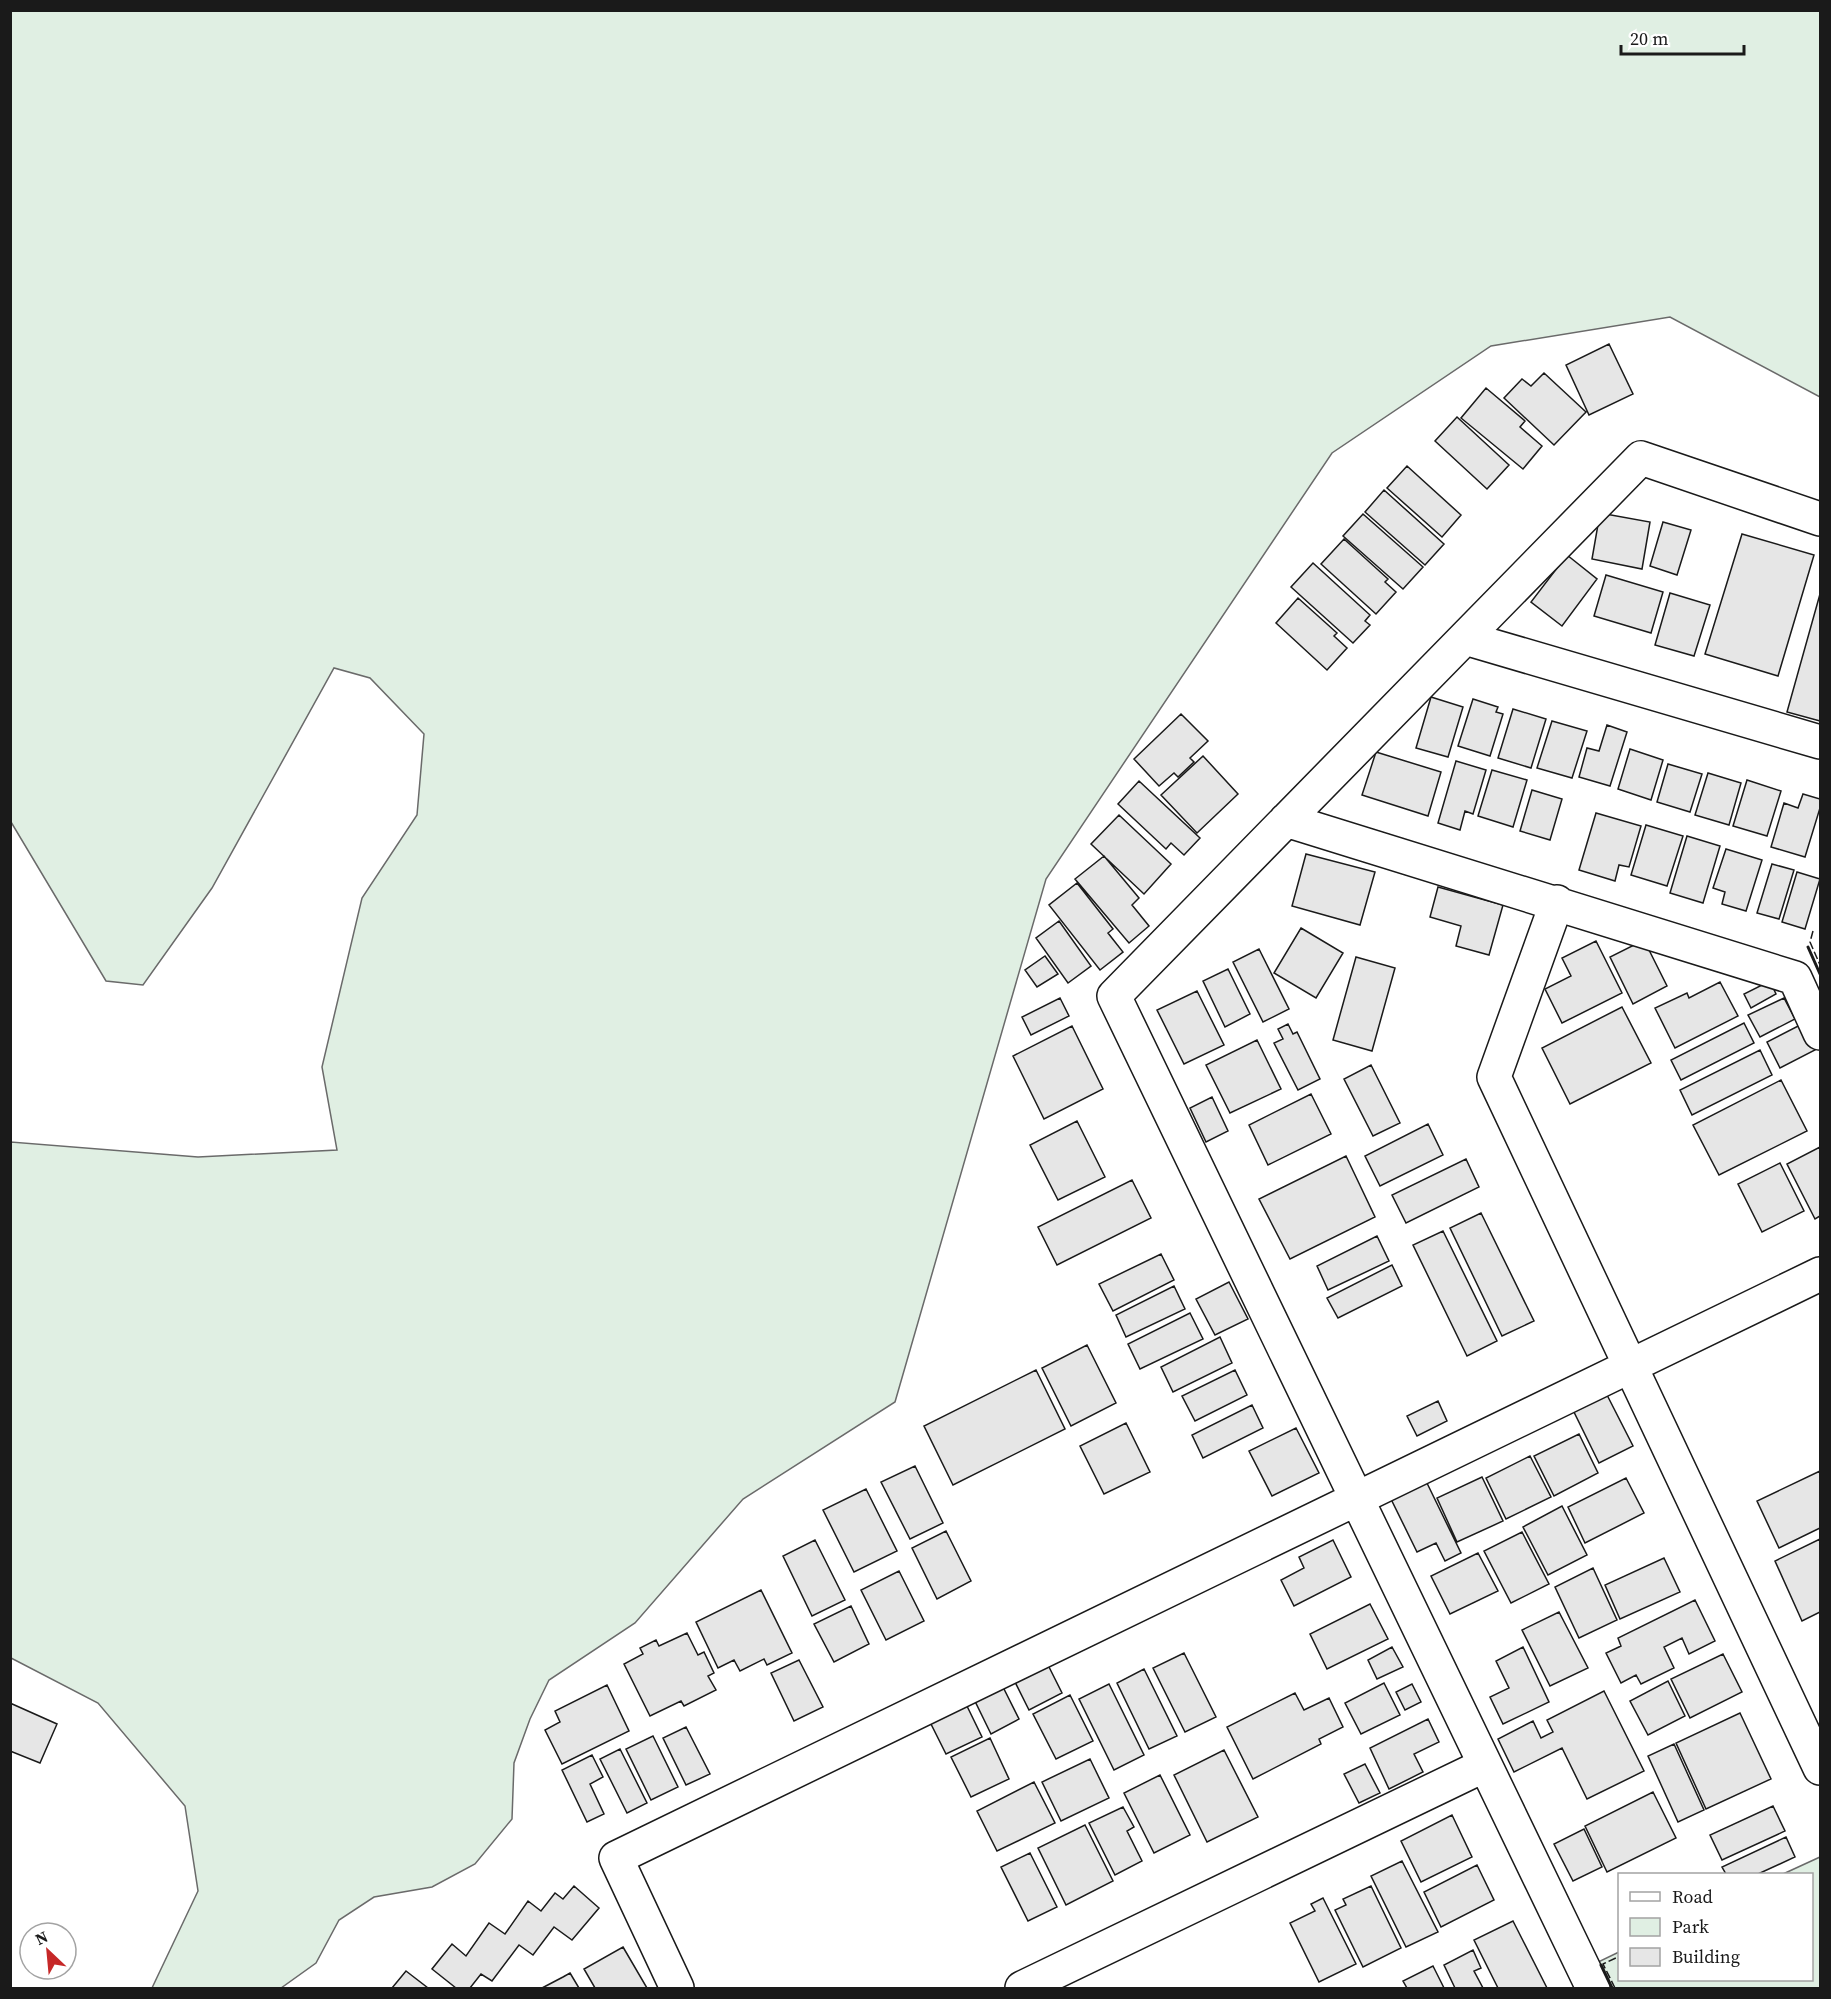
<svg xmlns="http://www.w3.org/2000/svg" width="1831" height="1999" font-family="'Source Serif 4',serif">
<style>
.green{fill:#e0efe3;stroke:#6a6a6a;stroke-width:1.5}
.building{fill:#e6e6e6;stroke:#1a1a1a;stroke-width:1.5}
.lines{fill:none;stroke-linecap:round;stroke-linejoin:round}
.minor-casing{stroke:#1a1a1a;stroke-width:36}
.minor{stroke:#fff;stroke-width:33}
.fence{stroke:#1a1a1a;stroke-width:1.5;stroke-dasharray:8 3;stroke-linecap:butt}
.wall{stroke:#1a1a1a;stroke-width:3}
</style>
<rect width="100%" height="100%" fill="#fff"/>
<!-- green -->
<path class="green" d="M11 10 1820 11V397L1670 317 1491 346 1332 453 1046 879 895 1402 743 1499 635 1623 549 1680 530 1719 514 1763 512 1819 475 1864 432 1887 374 1897 339 1920 316 1963 281 1988H152L198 1891 185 1806 98 1703 11 1658V1142L198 1157 337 1150 322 1067 362 898 417 815 424 734 370 678 334 668 212 888 143 985 106 981 11 822Z
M1820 1857V1988H1609L1596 1963 1619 1952 1620 1980H1812V1874H1783Z"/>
<!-- building -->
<path class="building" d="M1609 344 1633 394 1589 415 1566 365Z
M1544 373 1586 412 1554 445 1504 398 1522 379 1531 386Z
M1486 388 1525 421 1520 427 1542 446 1523 469 1461 418Z
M1457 417 1509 465 1487 489 1435 441Z
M1407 466 1461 515 1442 537 1387 488Z
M1384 490 1444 544 1425 565 1365 512Z
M1600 513 1650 522 1642 569 1592 559Z
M1363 514 1423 567 1403 589 1343 536Z
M1663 522 1691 530 1677 575 1650 566Z
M1742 534 1814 555 1778 676 1705 654Z
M1344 539 1388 579 1385 582 1396 592 1376 614 1321 564Z
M1567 555 1597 579 1562 626 1531 602Z
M1313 563 1370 615 1365 621 1370 625 1353 643 1291 587Z
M1606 575 1663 592 1651 633 1594 616Z
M1670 593 1710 605 1694 656 1655 645Z
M1820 594V721L1787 712Z
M1298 598 1337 633 1334 636 1347 648 1327 670 1276 623Z
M1431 697 1463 707 1448 757 1416 748Z
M1473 699 1498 707 1496 712 1503 714 1490 756 1458 746Z
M1513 709 1546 719 1531 768 1498 758Z
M1181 714 1208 741 1190 758 1194 762 1178 777 1174 773 1159 786 1134 759Z
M1552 721 1587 731 1572 778 1537 768Z
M1607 725 1627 732 1610 786 1579 777 1587 748 1599 751Z
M1630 749 1663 760 1651 800 1618 789Z
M1376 752 1441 772 1428 816 1362 795Z
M1203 756 1238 794 1197 833 1161 795Z
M1456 761 1486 770 1473 814 1465 811 1460 830 1438 823Z
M1668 764 1702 774 1690 812 1657 802Z
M1492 770 1527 780 1513 827 1478 816Z
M1708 773 1741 783 1729 825 1695 815Z
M1747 780 1781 791 1767 836 1733 826Z
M1139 781 1200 838 1184 855 1171 843 1166 849 1118 804Z
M1532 790 1562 799 1550 840 1520 831Z
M1803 794 1820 799V808L1805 857 1771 847 1784 803 1798 808Z
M1596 813 1641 826 1629 867 1619 865 1615 881 1579 870Z
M1119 815 1171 864 1144 894 1091 844Z
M1646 825 1683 836 1667 886 1631 875Z
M1687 836 1720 846 1703 903 1670 893Z
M1726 849 1762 860 1746 911 1722 904 1725 892 1713 888Z
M1306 854 1375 872 1360 925 1292 906Z
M1104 856 1139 898 1132 905 1149 926 1129 943 1075 879Z
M1772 864 1794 870 1779 919 1757 913Z
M1797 872 1820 879 1805 929 1782 922Z
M1077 883 1113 929 1108 933 1123 952 1100 970 1049 905Z
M1438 887 1503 905 1489 955 1456 946 1461 926 1430 917Z
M1059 921 1091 966 1068 983 1036 938Z
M1301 928 1343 953 1316 998 1274 973Z
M1644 940 1667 986 1633 1004 1610 957Z
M1596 941 1622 993 1562 1023 1545 989 1571 976 1562 958Z
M1259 949 1289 1009 1263 1022 1233 962Z
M1045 956 1058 974 1037 987 1025 970Z
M1356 957 1395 968 1372 1051 1333 1040Z
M1228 969 1250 1014 1225 1027 1203 981Z
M1770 981 1776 994 1751 1008 1744 994Z
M1720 982 1738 1016 1675 1048 1655 1008 1687 993 1689 998Z
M1197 991 1224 1045 1184 1064 1157 1010Z
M1060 998 1069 1016 1031 1035 1022 1017Z
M1784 998 1795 1019 1760 1037 1748 1015Z
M1622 1007 1651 1063 1570 1104 1542 1048Z
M1744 1023 1754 1043 1681 1080 1671 1060Z
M1288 1024 1293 1034 1297 1032 1320 1079 1298 1090 1274 1043 1283 1039 1278 1029Z
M1802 1024 1815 1050 1780 1068 1767 1042Z
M1072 1026 1103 1089 1044 1119 1013 1056Z
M1257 1040 1281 1089 1230 1113 1206 1065Z
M1760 1050 1772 1075 1692 1115 1680 1090Z
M1371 1065 1400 1123 1373 1136 1344 1079Z
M1781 1080 1807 1131 1719 1175 1693 1125Z
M1311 1094 1331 1134 1268 1165 1249 1125Z
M1212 1097 1228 1131 1206 1142 1190 1108Z
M1077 1121 1105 1177 1058 1200 1030 1145Z
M1428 1124 1443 1155 1380 1186 1365 1156Z
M1820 1147V1216L1815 1219 1787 1164Z
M1346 1156 1375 1217 1290 1259 1259 1199Z
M1466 1159 1479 1187 1406 1223 1392 1195Z
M1780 1163 1804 1211 1762 1232 1738 1184Z
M1132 1180 1151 1218 1057 1265 1038 1227Z
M1481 1213 1534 1321 1502 1336 1450 1228Z
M1443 1231 1497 1341 1467 1356 1413 1245Z
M1377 1236 1389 1261 1328 1290 1317 1266Z
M1161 1254 1174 1280 1113 1311 1099 1284Z
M1392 1265 1402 1286 1338 1318 1327 1298Z
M1229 1282 1248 1319 1215 1335 1196 1299Z
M1174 1286 1185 1309 1126 1337 1116 1315Z
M1190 1313 1203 1339 1140 1369 1128 1344Z
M1220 1337 1232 1363 1173 1392 1161 1367Z
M1087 1345 1116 1403 1071 1426 1042 1368Z
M1036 1370 1065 1429 953 1485 924 1426Z
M1235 1370 1247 1395 1195 1421 1182 1396Z
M1606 1393 1633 1446 1599 1463 1573 1410Z
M1438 1401 1447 1421 1417 1436 1407 1416Z
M1252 1405 1263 1428 1203 1458 1192 1435Z
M1126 1423 1150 1472 1104 1494 1080 1446Z
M1296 1428 1319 1473 1272 1496 1249 1451Z
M1579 1434 1598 1473 1554 1496 1534 1456Z
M1530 1456 1551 1497 1506 1519 1486 1478Z
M915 1466 943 1523 910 1539 881 1482Z
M1820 1471V1528L1779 1548 1757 1501Z
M1482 1477 1503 1521 1457 1542 1437 1498Z
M1626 1478 1644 1513 1585 1543 1568 1507Z
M1425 1479 1461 1553 1445 1561 1436 1543 1417 1552 1390 1497Z
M866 1489 897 1551 854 1572 823 1510Z
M1562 1506 1587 1555 1548 1575 1523 1527Z
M946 1531 971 1581 937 1599 912 1548Z
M1522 1532 1549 1584 1511 1603 1484 1551Z
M1820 1539V1612L1802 1621 1775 1561Z
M815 1540 845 1600 812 1616 783 1556Z
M1333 1540 1351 1577 1294 1606 1281 1580 1304 1568 1299 1557Z
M1478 1553 1498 1591 1450 1614 1431 1576Z
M1664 1558 1680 1592 1620 1619 1605 1585Z
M1593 1568 1617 1620 1579 1638 1555 1587Z
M899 1571 924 1621 886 1640 861 1590Z
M761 1590 792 1653 767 1665 764 1659 740 1671 734 1660 718 1668 696 1622Z
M1695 1600 1715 1641 1689 1654 1682 1638 1664 1647 1674 1668 1641 1684 1636 1675 1621 1683 1606 1653 1621 1646 1618 1638Z
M1370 1604 1388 1639 1327 1669 1310 1634Z
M851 1606 869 1644 834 1662 814 1624Z
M1559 1612 1588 1668 1550 1686 1522 1630Z
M687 1633 698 1655 704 1652 714 1673 708 1676 716 1690 684 1706 681 1701 650 1716 624 1664 643 1654 640 1648 656 1640 659 1646Z
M1392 1647 1403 1667 1377 1679 1368 1660Z
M1523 1647 1549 1702 1503 1724 1490 1697 1509 1688 1496 1661Z
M1184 1653 1216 1717 1185 1732 1153 1668Z
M1723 1654 1742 1692 1690 1718 1671 1679Z
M1045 1659 1062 1693 1029 1710 1012 1676Z
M799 1660 823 1707 794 1721 771 1673Z
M1144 1669 1177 1736 1149 1749 1117 1683Z
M999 1679 1019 1719 991 1734 971 1693Z
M1668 1681 1685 1716 1648 1735 1630 1701Z
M1384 1683 1400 1715 1361 1734 1345 1703Z
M1109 1684 1144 1755 1114 1770 1079 1699Z
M1412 1684 1421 1702 1405 1710 1396 1692Z
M607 1685 629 1731 562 1764 545 1730 560 1722 555 1711Z
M1604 1691 1644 1771 1587 1799 1562 1748 1514 1772 1498 1739 1533 1721 1541 1738 1553 1732 1547 1720Z
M1295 1693 1304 1710 1329 1698 1343 1727 1319 1739 1321 1744 1253 1779 1227 1727Z
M1070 1695 1093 1741 1056 1759 1033 1714Z
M965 1702 982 1737 946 1754 929 1720Z
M10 1703 57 1724 40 1763 10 1751Z
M1740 1713 1771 1779 1706 1809 1676 1743Z
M1428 1719 1439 1742 1414 1754 1423 1772 1389 1789 1370 1748Z
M686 1727 710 1774 686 1785 663 1738Z
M653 1736 678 1787 651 1800 626 1749Z
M990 1738 1009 1779 971 1797 951 1757Z
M1674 1744 1704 1810 1678 1822 1648 1756Z
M620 1749 647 1803 627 1813 600 1759Z
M1224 1750 1258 1817 1207 1842 1174 1775Z
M592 1755 603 1777 590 1784 604 1814 587 1822 562 1770Z
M1090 1759 1109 1798 1061 1821 1042 1782Z
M1365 1764 1380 1793 1359 1803 1344 1774Z
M1160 1775 1190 1835 1154 1853 1124 1793Z
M1034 1782 1055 1823 997 1851 977 1811Z
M1653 1792 1676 1838 1607 1872 1585 1826Z
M1773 1806 1785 1831 1722 1860 1710 1835Z
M1123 1807 1134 1827 1127 1831 1142 1861 1115 1875 1089 1823Z
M1452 1815 1472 1857 1421 1882 1401 1841Z
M1085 1825 1113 1881 1066 1905 1038 1848Z
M1584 1829 1602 1867 1573 1881 1554 1844Z
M1786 1837 1795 1857 1758 1874H1726L1722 1867Z
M1030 1853 1057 1907 1028 1921 1001 1867Z
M1402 1861 1438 1932 1406 1947 1371 1876Z
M1477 1865 1494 1900 1441 1927 1424 1892Z
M574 1886 599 1908 572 1940 554 1927 533 1955 519 1945 492 1981 481 1974 470 1988H456L432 1969 452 1944 466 1956 489 1923 505 1934 528 1901 541 1911 555 1893 563 1899Z
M1371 1886 1401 1948 1363 1967 1335 1910 1346 1905 1343 1899Z
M1323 1898 1356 1964 1319 1982 1290 1923 1315 1911 1311 1904Z
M1513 1921 1547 1988H1498L1474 1940Z
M623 1947 647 1988H595L584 1969Z
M1473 1950 1481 1968 1474 1971 1483 1988H1455L1444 1965Z
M1433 1966 1444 1988H1407L1403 1981Z
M406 1971 428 1988H392Z
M570 1973 579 1988H542L563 1977Z"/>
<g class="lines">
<defs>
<path id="minor" d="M1465 638 1820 742
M1286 820 1795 978 1820 1033
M1557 902 1494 1077 1820 1768
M677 1988 616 1858 1820 1274
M1022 1988 1485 1765
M1593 1988 1114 996 1641 458 1820 519"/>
</defs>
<!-- minor casing -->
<use href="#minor" class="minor-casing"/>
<!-- minor -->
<use href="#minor" class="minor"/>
<!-- fence -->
<path class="fence" d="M1813 931 1810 942 1820 965
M1615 1988 1603 1964 1620 1956"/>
<!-- wall -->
<path class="wall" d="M1808 947 1820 974
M1601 1965 1612 1988"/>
</g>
<!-- border -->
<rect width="1831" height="1999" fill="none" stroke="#1a1a1a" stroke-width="24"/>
<!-- legend -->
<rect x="1618" y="1873" width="195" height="108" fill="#ffffff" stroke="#a3a3a3" stroke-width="1.5"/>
<rect x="1630" y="1892" width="30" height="9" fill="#ffffff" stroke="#a3a3a3" stroke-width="1.5"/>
<text x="1672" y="1903" font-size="18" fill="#1a1a1a">Road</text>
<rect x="1630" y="1918" width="30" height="18" fill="#e0efe3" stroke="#a3a3a3" stroke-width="1.5"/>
<text x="1672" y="1933" font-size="18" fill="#1a1a1a">Park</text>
<rect x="1630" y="1948" width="30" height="18" fill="#e6e6e6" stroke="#a3a3a3" stroke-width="1.5"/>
<text x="1672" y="1963" font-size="18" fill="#1a1a1a">Building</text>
<!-- north arrow -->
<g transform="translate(48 1951) rotate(334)"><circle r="28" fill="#ffffff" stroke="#a3a3a3" stroke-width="1.5"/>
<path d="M0-4.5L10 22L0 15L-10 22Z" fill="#c62828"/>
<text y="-9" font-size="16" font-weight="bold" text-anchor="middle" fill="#1a1a1a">N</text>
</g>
<!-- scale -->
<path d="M1621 45v9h123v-9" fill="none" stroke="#1a1a1a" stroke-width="3"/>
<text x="1630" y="45" font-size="18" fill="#1a1a1a" stroke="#ffffff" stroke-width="4.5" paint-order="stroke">20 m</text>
</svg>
